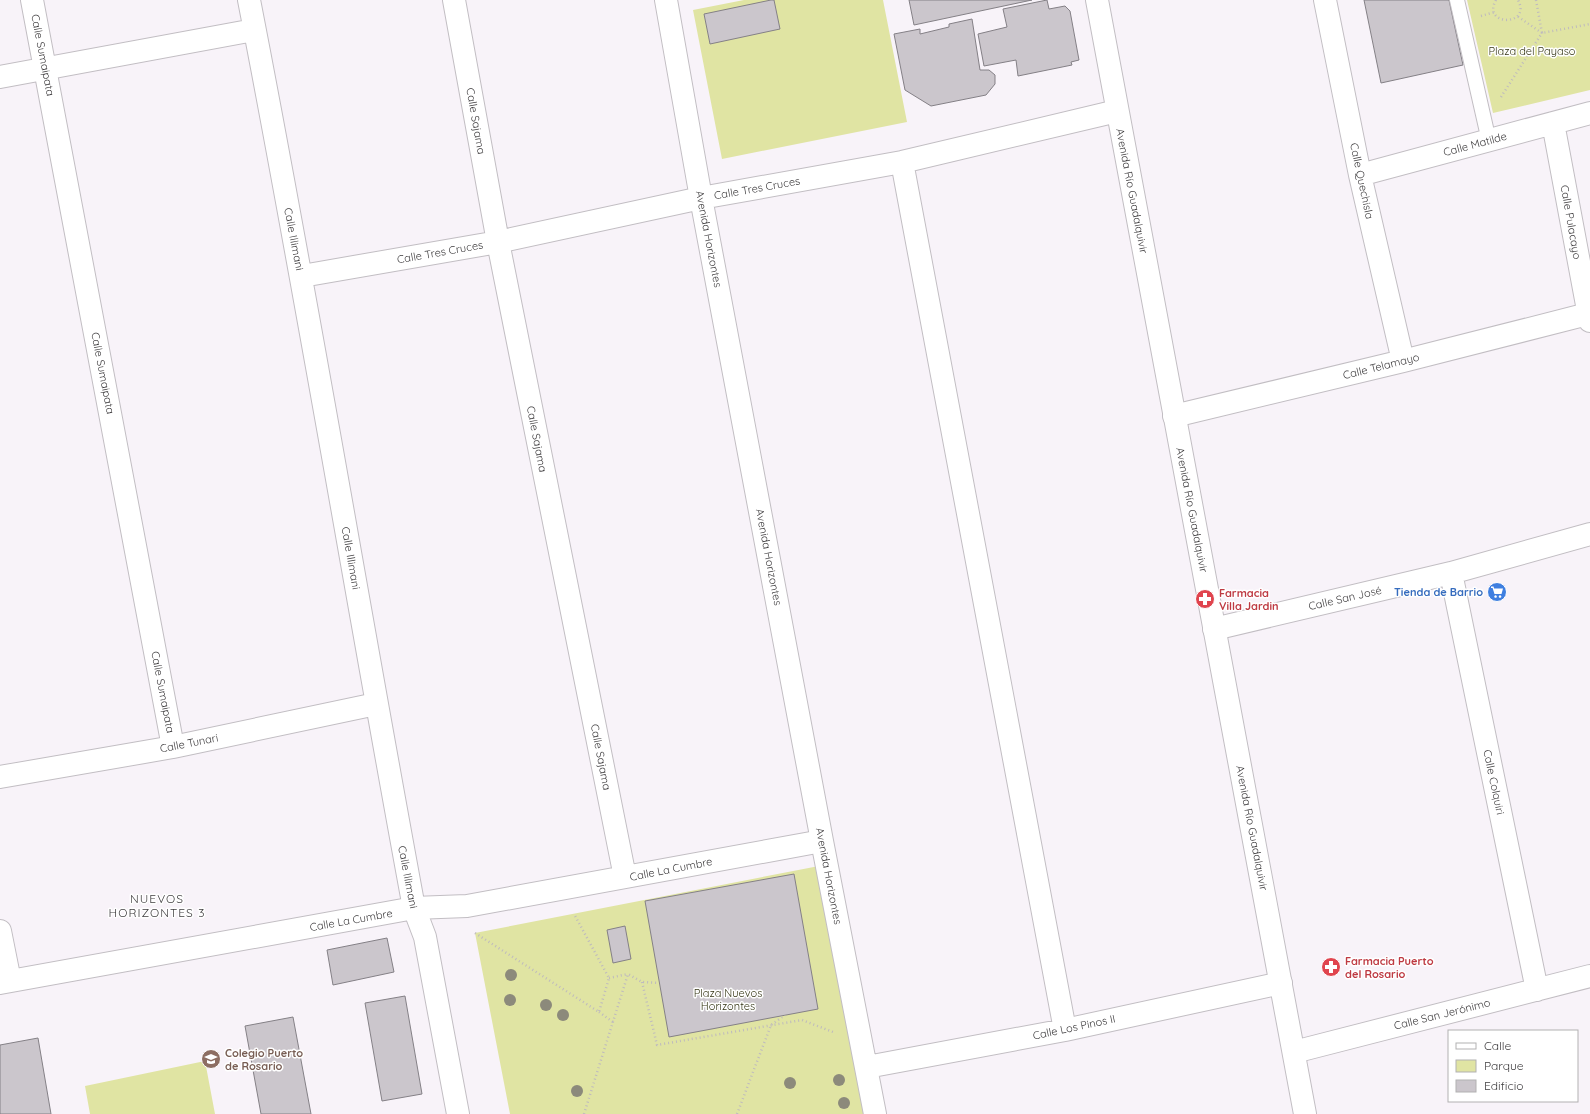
<svg xmlns="http://www.w3.org/2000/svg" width="1590" height="1114" font-family="Quicksand,sans-serif">
<style>
.green{fill:#e0e4a3}
.building{fill:#cbc6cc;stroke:#848086}
.lines{fill:none;stroke-linecap:round;stroke-linejoin:round}
.lane-casing{stroke:#c2bec3;stroke-width:16}
.street-casing{stroke:#c2bec3;stroke-width:24}
.secondary-casing{stroke:#c2bec3;stroke-width:24}
.path{stroke:#bebabe;stroke-width:2.5;stroke-dasharray:1 3;stroke-linecap:butt}
.lane{stroke:#fff;stroke-width:14}
.street{stroke:#fff;stroke-width:22}
.secondary{stroke:#fff;stroke-width:22}
.tree{fill:#8c8a7b}
.labels{text-anchor:middle;dominant-baseline:central;stroke-width:3;stroke-linejoin:round;paint-order:stroke}
.park-label{font-size:11px;fill:#343514;stroke:#fff}
.street-label{font-size:11px;fill:#3e3c3e;stroke:#fff}
.shop-label{font-size:11px;font-weight:bold;fill:#366cbe;stroke:#fff;text-anchor:end}
.health-label{font-size:11px;font-weight:bold;fill:#be3a42;stroke:#fff;text-anchor:start}
.education-label{font-size:11px;font-weight:bold;fill:#785e54;stroke:#fff;text-anchor:start}
.neighbourhood-label{font-size:12px;letter-spacing:1px;fill:#3e3c3e;stroke:#fff}
</style>
<rect width="100%" height="100%" fill="#f8f3f9"/>
<!-- green -->
<path class="green" d="M744 0H883L907 122 722 159 693 10Z
M1467 0H1590V90L1493 113Z
M819 866 867 1114H510L475 933Z
M205 1061 215 1114H90L85 1086Z"/>
<!-- building -->
<path class="building" d="M771 0H774L780 29 710 44 704 14Z
M909 0H1032L914 25Z
M1047 0 1049 9 1065 6 1070 11 1079 60 1071 62 1072 65 1018 76 1016 60 984 66 978 34 1007 27 1003 9Z
M1364 0H1449L1463 65 1381 83Z
M972 19 980 70H989L995 75V84L986 95 931 106 905 90 894 34 920 29V34L949 27V24Z
M794 874 818 1009 669 1037 645 901Z
M625 926 631 959 613 963 607 930Z
M387 938 394 972 333 985 327 950Z
M405 996 422 1094 382 1101 365 1003Z
M293 1017 311 1114H261L245 1026Z
M38 1038 51 1114H0V1045Z"/>
<g class="lines">
<defs>
<path id="lane" d="M1457 0 1489 141"/>
<path id="street" d="M32 0 173 747
M249 0C308 302 358 606 414 908L425 937 458 1114
M454 0 498 242 625 877
M666 0 701 198 822 841 875 1114
M1325 0 1360 175 1403 361
M0 77 254 30
M1553 123 1590 321
M902 162 1065 1030
M1360 175 1590 113
M302 276 498 242 701 198 902 162 1117 111
M1174 416 1403 361 1588 314
M1451 573 1537 990
M1214 629 1451 573 1590 534
M0 777 173 747 376 704
M0 931 10 981
M0 983 414 908 467 906 822 841
M1294 1052 1590 976
M867 1067 1065 1030 1281 983"/>
<path id="secondary" d="M1097 0 1305 1114"/>
</defs>
<!-- lane casing -->
<use href="#lane" class="lane-casing"/>
<!-- street casing -->
<use href="#street" class="street-casing"/>
<!-- secondary casing -->
<use href="#secondary" class="secondary-casing"/>
<!-- path -->
<path class="path" d="M1496 0C1481 26 1532 27 1518 0
M1536 0 1542 33 1590 24
M1481 16 1495 12
M1501 97 1542 33 1517 16
M475 933 599 1012 609 978 574 914
M609 978 628 974
M642 982 657 1045 802 1020 833 1032
M599 1012 613 1022
M584 1114 628 974 642 982 659 983
M737 1114 771 1025 785 1015"/>
<!-- lane -->
<use href="#lane" class="lane"/>
<!-- street -->
<use href="#street" class="street"/>
<!-- secondary -->
<use href="#secondary" class="secondary"/>
</g>
<!-- trees -->
<g class="tree">
<circle cx="511" cy="975" r="6"/>
<circle cx="510" cy="1000" r="6"/>
<circle cx="546" cy="1005" r="6"/>
<circle cx="563" cy="1015" r="6"/>
<circle cx="839" cy="1080" r="6"/>
<circle cx="790" cy="1083" r="6"/>
<circle cx="577" cy="1091" r="6"/>
<circle cx="844" cy="1103" r="6"/>
</g>
<!-- icons -->
<defs>
<symbol id="supermarket-disc" viewBox="-11 -11 22 22"><circle r="9.5" fill="#3f7fe0" stroke="#fff"/><path d="M-6-5.5h2.5l.6 2H6L4.5 2H-2.5L-4.4-4H-6ZM-1.5 3.2a1.3 1.3 0 1 0 .1 0ZM3 3.2a1.3 1.3 0 1 0 .1 0Z" fill="#fff"/></symbol>
<symbol id="pharmacy-disc" viewBox="-11 -11 22 22"><circle r="9.5" fill="#e0444e" stroke="#fff"/><path d="M-2-6h4v4h4v4h-4v4h-4v-4h-4v-4h4Z" fill="#fff"/></symbol>
<symbol id="school-disc" viewBox="-11 -11 22 22"><circle r="9.5" fill="#8d6e63" stroke="#fff"/><path d="M0-5L7-2L0 1L-7-2ZM-4 1L0 2.5L4 1V4Q0 6-4 4Z" fill="#fff"/></symbol>
</defs>
<g fill-rule="evenodd">
<use href="#supermarket-disc" x="1486" y="581" width="22" height="22"/>
<use href="#pharmacy-disc" x="1194" y="588" width="22" height="22"/>
<use href="#pharmacy-disc" x="1320" y="956" width="22" height="22"/>
<use href="#school-disc" x="200" y="1048" width="22" height="22"/>
</g>
<g class="labels">
<!-- park labels -->
<g class="park-label">
<text x="1532" y="51">Plaza del Payaso</text>
<text x="728" y="993">Plaza Nuevos<tspan x="728" dy="13">Horizontes</tspan></text>
</g>
<!-- street labels -->
<g class="street-label">
<text transform="translate(43 55) rotate(79)">Calle Sumaipata</text>
<text transform="translate(476 121) rotate(80)">Calle Sajama</text>
<text transform="translate(1475 144) rotate(-15)">Calle Matilde</text>
<text transform="translate(1362 181) rotate(78)">Calle Quechisla</text>
<text transform="translate(757 188) rotate(-10)">Calle Tres Cruces</text>
<text transform="translate(1132 191) rotate(79)">Avenida Río Guadalquivir</text>
<text transform="translate(1571 222) rotate(80)">Calle Pulacayo</text>
<text transform="translate(294 239) rotate(79)">Calle Illimani</text>
<text transform="translate(709 239) rotate(79)">Avenida Horizontes</text>
<text transform="translate(440 252) rotate(-10)">Calle Tres Cruces</text>
<text transform="translate(1381 366) rotate(-14)">Calle Telamayo</text>
<text transform="translate(103 373) rotate(79)">Calle Sumaipata</text>
<text transform="translate(537 439) rotate(79)">Calle Sajama</text>
<text transform="translate(1192 510) rotate(79)">Avenida Río Guadalquivir</text>
<text transform="translate(769 557) rotate(79)">Avenida Horizontes</text>
<text transform="translate(351 558) rotate(80)">Calle Illimani</text>
<text transform="translate(1345 598) rotate(-13)">Calle San José</text>
<text transform="translate(163 692) rotate(79)">Calle Sumaipata</text>
<text transform="translate(189 743) rotate(-11)">Calle Tunari</text>
<text transform="translate(601 757) rotate(79)">Calle Sajama</text>
<text transform="translate(1494 782) rotate(78)">Calle Colquiri</text>
<text transform="translate(1252 828) rotate(79)">Avenida Río Guadalquivir</text>
<text transform="translate(671 869) rotate(-11)">Calle La Cumbre</text>
<text transform="translate(829 876) rotate(79)">Avenida Horizontes</text>
<text transform="translate(408 877) rotate(79)">Calle Illimani</text>
<text transform="translate(351 920) rotate(-10)">Calle La Cumbre</text>
<text transform="translate(1442 1014) rotate(-14)">Calle San Jerónimo</text>
<text transform="translate(1074 1027) rotate(-12)">Calle Los Pinos II</text>
</g>
<!-- shop labels -->
<g class="shop-label">
<text x="1483" y="592">Tienda de Barrio</text>
</g>
<!-- health labels -->
<g class="health-label">
<text x="1219" y="593">Farmacia<tspan x="1219" dy="13">Villa Jardin</tspan></text>
<text x="1345" y="961">Farmacia Puerto<tspan x="1345" dy="13">del Rosario</tspan></text>
</g>
<!-- education labels -->
<g class="education-label">
<text x="225" y="1053">Colegio Puerto<tspan x="225" dy="13">de Rosario</tspan></text>
</g>
<!-- neighbourhood labels -->
<g class="neighbourhood-label">
<text x="157" y="898">NUEVOS<tspan x="157" dy="14">HORIZONTES 3</tspan></text>
</g>
</g>
<!-- legend -->
<rect x="1448" y="1030" width="130" height="72" fill="#ffffff" stroke="#b2b1b2"/>
<rect x="1456" y="1043" width="20" height="6" fill="#ffffff" stroke="#b2b1b2"/>
<text x="1484" y="1050" font-size="12" fill="#3e3c3e">Calle</text>
<rect x="1456" y="1060" width="20" height="12" fill="#e0e4a3" stroke="#b2b1b2"/>
<text x="1484" y="1070" font-size="12" fill="#3e3c3e">Parque</text>
<rect x="1456" y="1080" width="20" height="12" fill="#cbc6cc" stroke="#b2b1b2"/>
<text x="1484" y="1090" font-size="12" fill="#3e3c3e">Edificio</text>
</svg>
